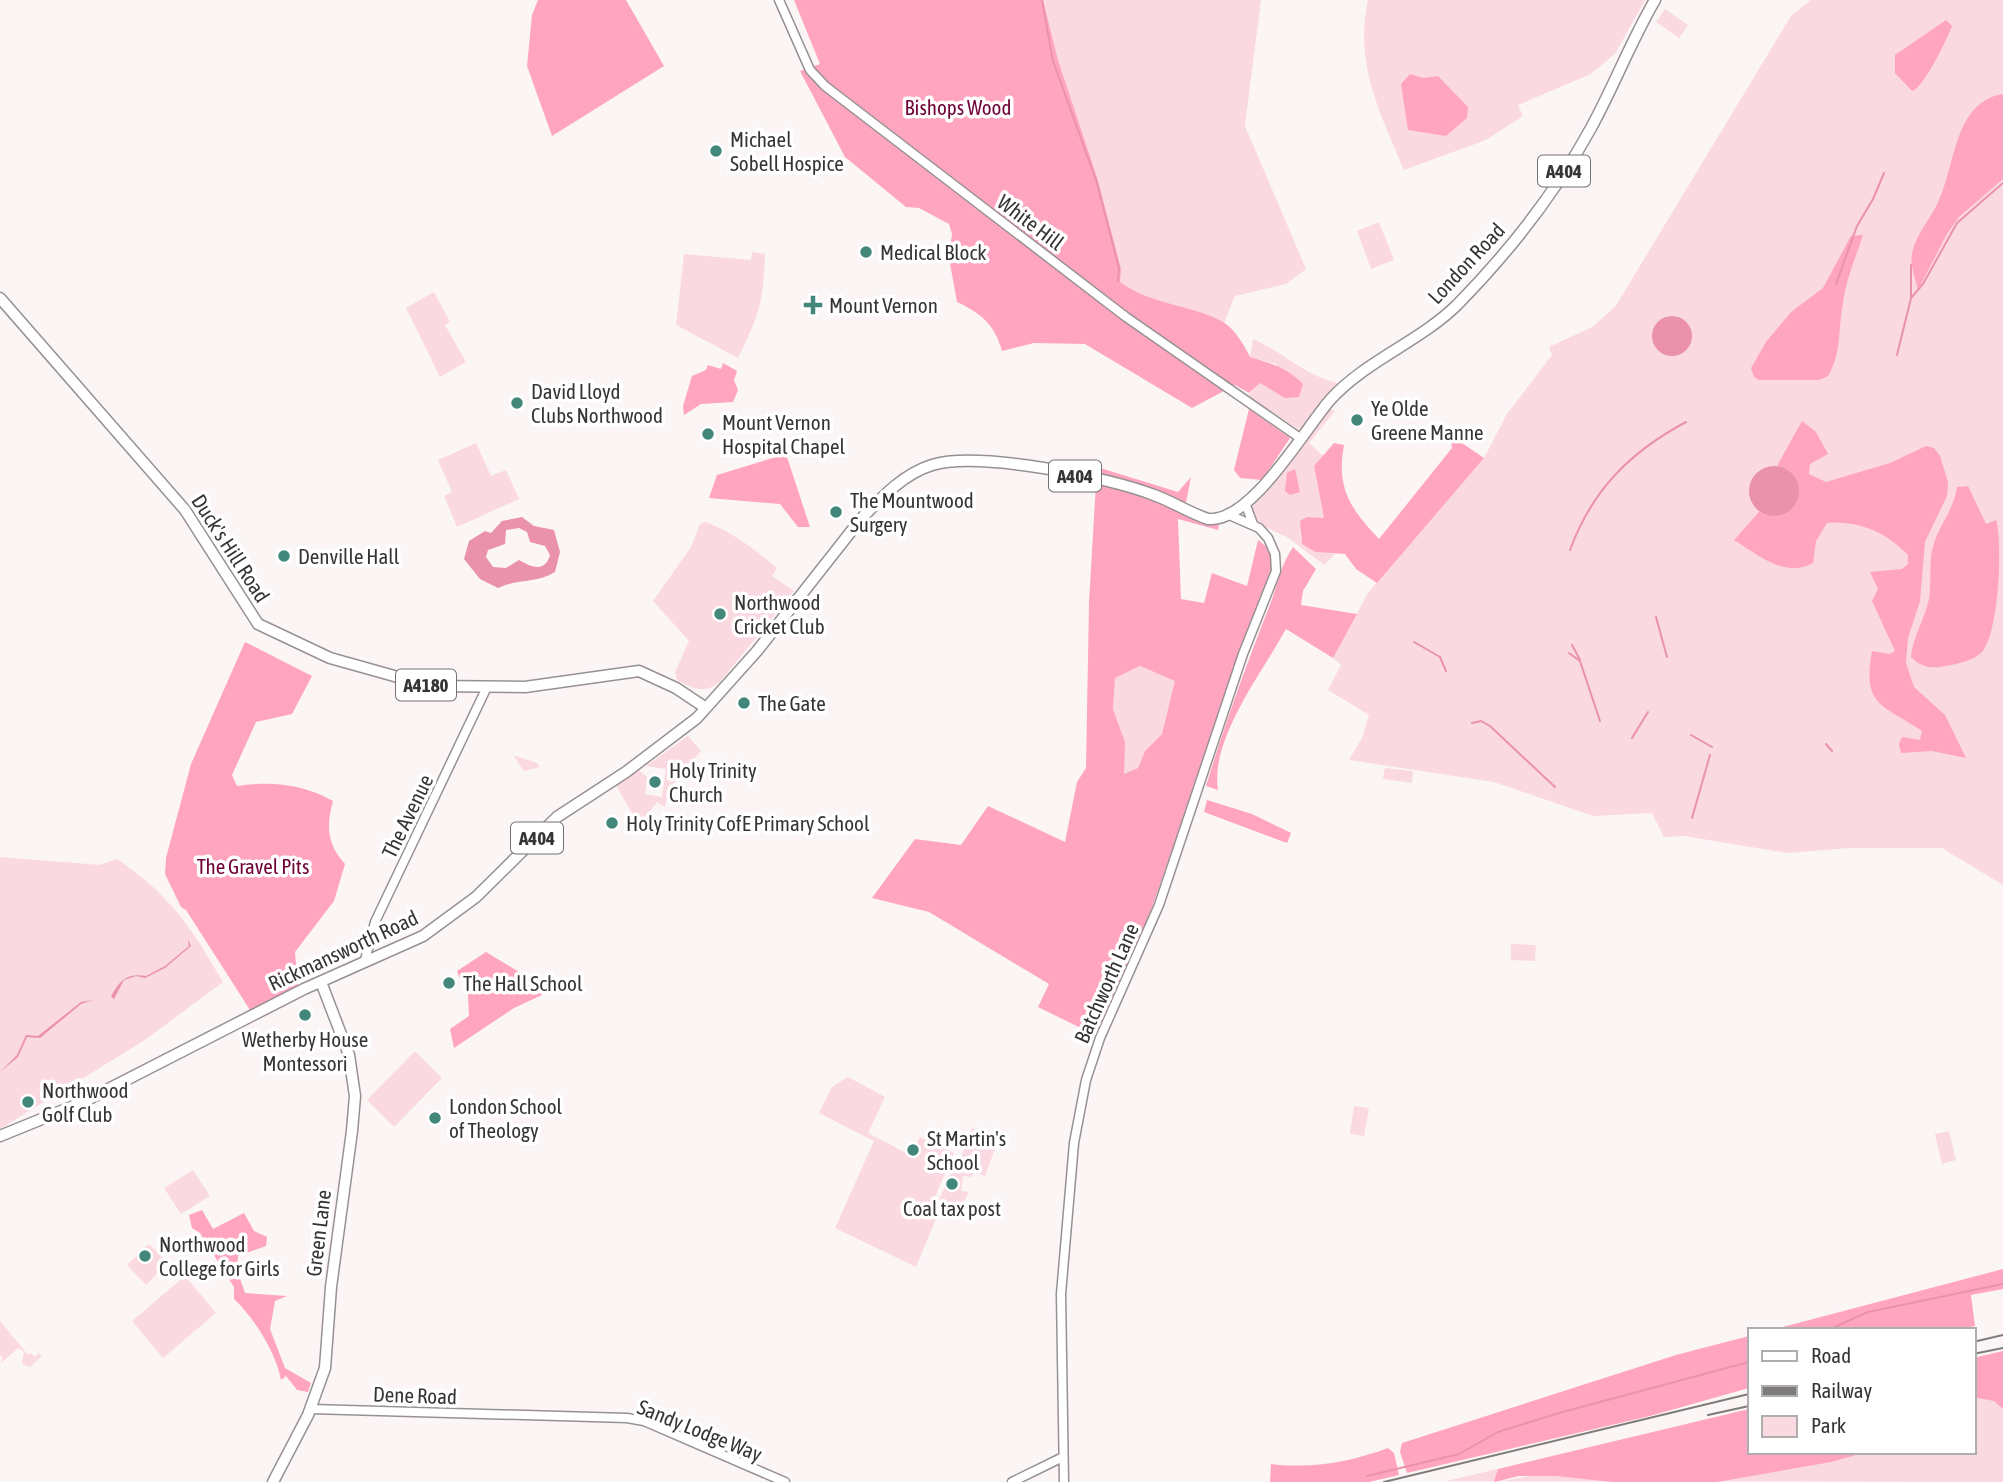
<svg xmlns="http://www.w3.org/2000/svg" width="2003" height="1482" font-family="'Asap Condensed',sans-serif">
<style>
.green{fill:#fbd9e1}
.forest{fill:#ffa5bf;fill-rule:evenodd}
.water{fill:#ea92ac;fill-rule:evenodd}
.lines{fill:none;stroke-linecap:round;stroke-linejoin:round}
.stream{stroke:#ea92ac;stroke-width:2}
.minor-casing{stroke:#979192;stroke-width:11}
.major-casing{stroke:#979192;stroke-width:13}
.minor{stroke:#fff;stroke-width:8}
.major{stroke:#fff;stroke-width:10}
.rail{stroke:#7f7b7b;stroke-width:2}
.poi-dot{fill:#43877b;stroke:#fff;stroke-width:2.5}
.labels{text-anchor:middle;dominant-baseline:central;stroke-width:7;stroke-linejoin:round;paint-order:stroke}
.shield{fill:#fff;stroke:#727171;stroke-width:2}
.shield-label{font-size:19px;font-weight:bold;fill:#363434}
.park-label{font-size:21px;fill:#6e0136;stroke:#fff}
.poi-label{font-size:21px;fill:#363434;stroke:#fff;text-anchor:start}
.street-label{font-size:21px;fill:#363434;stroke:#fff}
</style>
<rect width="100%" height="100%" fill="#fcf5f6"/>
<!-- green -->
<path class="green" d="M1043 0H1261L1245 126 1306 269 1286 284 1235 296 1224 323 1138 295 1120 282 1097 177 1058 60Z
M1368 0H1645L1615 54 1591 74 1518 105 1523 116 1486 140 1404 170C1380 113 1354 63 1368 0Z
M1811 0H2003V885L1942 848H1849L1788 853 1684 836 1664 837 1652 813 1593 816 1494 782 1349 760 1362 738 1369 715 1328 690 1341 665 1333 658 1368 593 1484 458 1507 414 1552 355 1549 347 1592 327 1615 307 1791 16Z
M1665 9 1688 25 1679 38 1656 22Z
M1379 222 1394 260 1371 269 1357 231Z
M752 252 765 254C763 304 760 313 738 358L676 325 684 254 751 260Z
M434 292 450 322 445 325 466 362 440 377 406 308Z
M1253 339C1285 353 1305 376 1338 383L1307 423 1298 429 1248 396 1260 382 1267 388 1277 364 1250 357Z
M1328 408 1335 411 1309 443 1323 456 1314 467 1324 518 1307 517 1300 532 1302 544 1315 552 1335 554 1324 565 1287 537 1260 525 1252 507Z
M476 443 491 476 506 470 519 499 457 527 444 496 452 492 438 460Z
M706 522C734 533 754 549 777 568L772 576 794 591 720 682C705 694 692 689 677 680L675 672 689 641 653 601 691 547 700 524Z
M1140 666 1176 681 1162 734 1145 751 1138 768 1123 775 1125 742 1113 709 1115 678Z
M688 736 701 751 669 789 665 807 657 802 639 825 615 784 638 769 647 777 645 794 662 797 666 769 646 766Z
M513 755 537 763 540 767 524 771Z
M1385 768 1413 771 1412 783 1383 779Z
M0 857 100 865 117 859C171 896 191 927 223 982L145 1040 0 1129Z
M1511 944 1536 945 1535 961 1511 960Z
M415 1051 442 1078 394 1127 367 1100Z
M848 1077 885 1097 868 1133 910 1155 920 1137 954 1153 930 1208 936 1219 916 1267 835 1228 874 1141 819 1113 832 1087Z
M1354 1106 1369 1108 1364 1136 1350 1134Z
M972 1128 999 1138 985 1176 967 1169 973 1173 972 1177 963 1176 961 1191 969 1192 958 1215 945 1213 938 1202 955 1164 958 1165Z
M1949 1131 1956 1160 1942 1164 1935 1134Z
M193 1170 210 1196 181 1214 164 1188Z
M149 1244 168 1263 146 1285 127 1265Z
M185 1276 216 1313 163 1358 132 1321Z
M0 1321 28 1355 31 1353 35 1357 39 1353 42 1356 30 1367 22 1364 24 1352 18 1348 0 1364 3 1358 0 1355Z
M2003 1360V1482L1446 1481 1498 1469 1503 1481 1588 1466 1749 1452H1973V1367Z"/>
<!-- forest -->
<path class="forest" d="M538 0H626L664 66 552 136 527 66 532 15Z
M794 0H1043L1058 60 1097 177 1121 269 1120 282C1151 305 1190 304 1223 322 1235 329 1244 345 1250 357 1271 363 1287 368 1303 384L1299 397 1285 398 1260 383 1249 393 1235 385 1192 408 1085 344 1034 343 1002 351C995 325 981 313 957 302L949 258 952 234 949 224 919 208 906 207 845 157 800 71 820 64Z
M1946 20 1952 26C1947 39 1923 89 1912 91L1895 73V55Z
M1410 74 1423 78 1438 76 1468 107 1467 118 1446 136 1408 130 1401 84Z
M2003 94V179L1959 217 1947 234 1918 290C1915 277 1910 266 1912 253 1916 234 1932 217 1939 200 1956 164 1954 102 2003 94Z
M1863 235C1856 257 1846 279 1843 303 1838 328 1842 353 1828 376L1819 380H1759L1754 377 1751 368 1766 342 1791 312 1823 288 1851 236Z
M723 363 737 371 734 380 738 390 733 402 701 404 684 415 683 406 692 376 706 370 708 365 721 369Z
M1249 409 1290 438 1262 480 1240 478 1234 470Z
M1802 421 1816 432 1828 454 1810 464 1809 474 1826 482 1890 463 1926 446 1934 448 1940 456 1948 482 1947 496 1925 542 1920 601 1908 638 1906 663 1914 687 1945 715 1966 758 1932 751 1901 753 1899 744 1902 737 1920 740 1922 731C1882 704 1862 707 1872 651L1890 654 1895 651 1872 601 1878 589 1870 572 1902 569 1908 564V555C1884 531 1860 521 1827 523L1816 541 1813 563C1785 579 1757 554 1734 540L1759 512 1775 516 1796 503C1802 485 1795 471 1777 466Z
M1450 435 1484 458 1377 583 1356 569 1345 554 1315 552 1302 544 1300 521 1307 517 1324 518 1314 466 1334 443 1344 445C1336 488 1350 508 1379 539L1452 448Z
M786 454 810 527H798L780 504 709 498 717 475Z
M1097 467 1178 492 1191 477 1184 513 1219 523 1218 530 1178 519 1181 599 1204 603 1212 573 1247 586 1258 540 1272 551 1273 563 1138 947 1095 1035 1038 1007 1049 984 929 912 872 898 915 839 961 845 988 806 1065 842 1077 782 1086 768 1089 602ZM1140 666 1175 681 1162 734 1145 751 1138 768 1124 774 1125 742 1113 709 1115 678Z
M1295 469 1300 492 1290 495 1285 491 1287 473Z
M1968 486 1986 524 1996 520C2003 541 1999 636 1981 653 1972 661 1957 664 1946 666 1931 669 1921 667 1911 657 1913 636 1925 619 1929 599 1932 581 1928 561 1934 543 1940 524 1954 509 1957 487Z
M1293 547 1316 569 1303 591 1301 605 1357 614 1333 658 1286 629C1262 673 1210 739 1218 790L1206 786C1225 723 1247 663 1271 602 1278 582 1281 565 1293 547Z
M245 642 312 676 292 714 256 722 232 775 237 786C271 781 303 784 333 801 326 826 327 844 345 864L334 901 295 952 298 987 256 1011 250 1010 186 910 181 907 165 874 166 858 191 764Z
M1207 800 1252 814 1291 833 1287 843 1204 812Z
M486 952 531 979 542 995 514 1008 454 1048 450 1029 469 1016 467 977 460 979 457 971Z
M202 1210 213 1229 244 1213 254 1231 267 1237 266 1246 238 1256 237 1270 245 1293 287 1296 275 1301 270 1329 285 1368 311 1383 308 1392 297 1390 286 1376 281 1380C276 1352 254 1318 234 1299V1287L200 1233 192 1228 189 1215Z
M2003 1269V1289L1971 1295 1975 1326 1961 1330H1771Z
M1749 1336V1388L1650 1416 1407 1473 1400 1452 1402 1443 1676 1355Z
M2003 1351V1409L1994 1401 1973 1397V1358Z
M1749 1409V1452H1867L1831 1462 1717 1482H1612L1556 1476H1519L1494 1482 1498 1469Z
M1388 1448 1394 1453 1399 1475 1369 1482H1270L1271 1464C1312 1469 1350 1462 1388 1448Z"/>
<!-- water -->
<path class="water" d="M1652 336a20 20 0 1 1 40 0a20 20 0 1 1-40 0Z
M1749 491a25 25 0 1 1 50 0a25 25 0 1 1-50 0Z
M522 517 534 526 554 530 560 552 555 572C535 584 519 578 498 588L480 579 464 559 469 541 485 531 491 533 502 521ZM519 528 527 532 530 542 545 546 550 555C545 573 531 567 519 560L506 568 493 567 486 557 488 550 505 544 506 530Z
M188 939 191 946 165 968 145 978 136 976 124 980 114 999 111 997C119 980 128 973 146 976L165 966 189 946Z
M93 1000 81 1004 40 1038 27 1037 18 1057 0 1072 17 1055 26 1035 38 1036 81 1002Z"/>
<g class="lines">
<!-- stream -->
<path class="stream" d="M1042 0 1053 61 1097 183 1119 268 1118 281
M1836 284 1857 226 1873 199 1884 173
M1911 298 1923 284 1957 223 2003 183
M1897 355 1911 298V265
M1570 550C1592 490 1630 452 1686 422
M1656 617 1667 657
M1414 642 1440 657 1446 671
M1572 645 1580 660
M1569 653 1580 661 1600 721
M1472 723 1481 721 1490 726 1555 787
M1691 735 1712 747
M1632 738 1648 712
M1826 744 1832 751
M1692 818 1710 755
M1828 1330 1868 1312 2003 1284
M1367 1476 1459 1454 1498 1432 1559 1413 1749 1362"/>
<defs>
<path id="minor" d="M779 0 810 70 825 86 1126 317 1300 438
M1245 503 1253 524
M365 960 375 922 486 689
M311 1409 627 1418 644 1421 785 1482
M1012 1482 1063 1457
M1064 1482 1061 1294 1074 1143 1086 1080 1100 1038 1159 905 1243 654 1276 571 1275 554 1268 538 1259 528 1227 514"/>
<path id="major" d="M0 298 185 510 258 624 330 658 430 686 525 687 639 671 676 688 706 708
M0 1136 81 1103 304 989 423 936 476 897 557 817 626 772 697 718 757 651 860 520C881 498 903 474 932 465 979 451 1108 477 1154 495 1173 502 1190 513 1208 519 1251 523 1304 430 1330 400 1365 361 1419 342 1457 305 1508 253 1556 192 1591 128 1614 86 1631 41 1655 0
M273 1482 308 1415 325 1368 331 1287 352 1131 355 1096 349 1055 321 982"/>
</defs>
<!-- minor casing -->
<use href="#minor" class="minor-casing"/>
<!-- major casing -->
<use href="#major" class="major-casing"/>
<!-- minor -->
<use href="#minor" class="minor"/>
<!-- major -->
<use href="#major" class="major"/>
<!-- rail -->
<path class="rail" d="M1973 1342 2003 1335
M1973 1354 2003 1348
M1708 1415 1749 1406
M1384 1482 1749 1394"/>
</g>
<!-- markers -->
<g class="poi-dot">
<circle cx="716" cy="151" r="7"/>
<circle cx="866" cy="252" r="7"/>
<path d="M809.5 294.5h7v7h7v7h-7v7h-7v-7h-7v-7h7z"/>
<circle cx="517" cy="403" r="7"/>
<circle cx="1357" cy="420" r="7"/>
<circle cx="708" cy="434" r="7"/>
<circle cx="836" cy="512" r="7"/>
<circle cx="284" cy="556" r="7"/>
<circle cx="720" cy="614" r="7"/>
<circle cx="744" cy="703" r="7"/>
<circle cx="655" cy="782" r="7"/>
<circle cx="612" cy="823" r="7"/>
<circle cx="449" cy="983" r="7"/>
<circle cx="305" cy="1015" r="7"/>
<circle cx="28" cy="1102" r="7"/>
<circle cx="435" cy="1118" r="7"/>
<circle cx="913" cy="1150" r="7"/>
<circle cx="952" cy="1184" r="7"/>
<circle cx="145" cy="1256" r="7"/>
</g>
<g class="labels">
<!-- shield labels -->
<g class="shield">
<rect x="1538" y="155.5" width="52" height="31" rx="5"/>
<rect x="1049" y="460.5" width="52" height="31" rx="5"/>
<rect x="396" y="669.5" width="60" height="31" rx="5"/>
<rect x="511" y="822.5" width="52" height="31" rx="5"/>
</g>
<g class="shield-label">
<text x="1564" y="171">A404</text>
<text x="1075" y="476">A404</text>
<text x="426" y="685">A4180</text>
<text x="537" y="838">A404</text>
</g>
<!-- park labels -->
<g class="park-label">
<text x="958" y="107">Bishops Wood</text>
<text x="253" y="866">The Gravel Pits</text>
</g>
<!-- poi labels -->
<g class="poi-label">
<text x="730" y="139">Michael<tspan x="730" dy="24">Sobell Hospice</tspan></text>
<text x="880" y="252">Medical Block</text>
<text x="829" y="305">Mount Vernon</text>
<text x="531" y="391">David Lloyd<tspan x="531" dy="24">Clubs Northwood</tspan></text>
<text x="1371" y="408">Ye Olde<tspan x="1371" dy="24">Greene Manne</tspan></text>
<text x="722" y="422">Mount Vernon<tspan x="722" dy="24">Hospital Chapel</tspan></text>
<text x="850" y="500">The Mountwood<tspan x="850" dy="24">Surgery</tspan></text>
<text x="298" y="556">Denville Hall</text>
<text x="734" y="602">Northwood<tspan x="734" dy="24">Cricket Club</tspan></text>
<text x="758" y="703">The Gate</text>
<text x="669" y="770">Holy Trinity<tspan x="669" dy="24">Church</tspan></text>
<text x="626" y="823">Holy Trinity CofE Primary School</text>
<text x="463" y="983">The Hall School</text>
<text x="305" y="1039" text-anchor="middle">Wetherby House<tspan x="305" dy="24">Montessori</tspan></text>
<text x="42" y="1090">Northwood<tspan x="42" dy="24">Golf Club</tspan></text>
<text x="449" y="1106">London School<tspan x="449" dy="24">of Theology</tspan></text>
<text x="927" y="1138">St Martin's<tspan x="927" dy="24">School</tspan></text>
<text x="952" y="1208" text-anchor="middle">Coal tax post</text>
<text x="159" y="1244">Northwood<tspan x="159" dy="24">College for Girls</tspan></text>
</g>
<!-- street labels -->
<g class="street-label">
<text transform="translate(1031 222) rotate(37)">White Hill</text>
<text transform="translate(1466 263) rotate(-47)">London Road</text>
<text transform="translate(231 548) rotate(57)">Duck's Hill Road</text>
<text transform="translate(407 816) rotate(-64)">The Avenue</text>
<text transform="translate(343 950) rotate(-25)">Rickmansworth Road</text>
<text transform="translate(1106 983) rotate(-66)">Batchworth Lane</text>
<text transform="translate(318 1233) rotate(-83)">Green Lane</text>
<text transform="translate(415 1395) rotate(2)">Dene Road</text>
<text transform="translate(700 1430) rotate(22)">Sandy Lodge Way</text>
</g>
</g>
<!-- legend -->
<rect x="1748" y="1328" width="228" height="126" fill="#ffffff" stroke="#afaeae" stroke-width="2"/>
<rect x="1762" y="1351" width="35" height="10" fill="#ffffff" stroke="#afaeae" stroke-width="2"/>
<text x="1811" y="1363" font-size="21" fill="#363434">Road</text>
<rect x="1762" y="1386" width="35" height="10" fill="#7f7b7b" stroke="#afaeae" stroke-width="2"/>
<text x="1811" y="1398" font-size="21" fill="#363434">Railway</text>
<rect x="1762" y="1416" width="35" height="21" fill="#fbd9e1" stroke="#afaeae" stroke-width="2"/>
<text x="1811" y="1433" font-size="21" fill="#363434">Park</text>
</svg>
